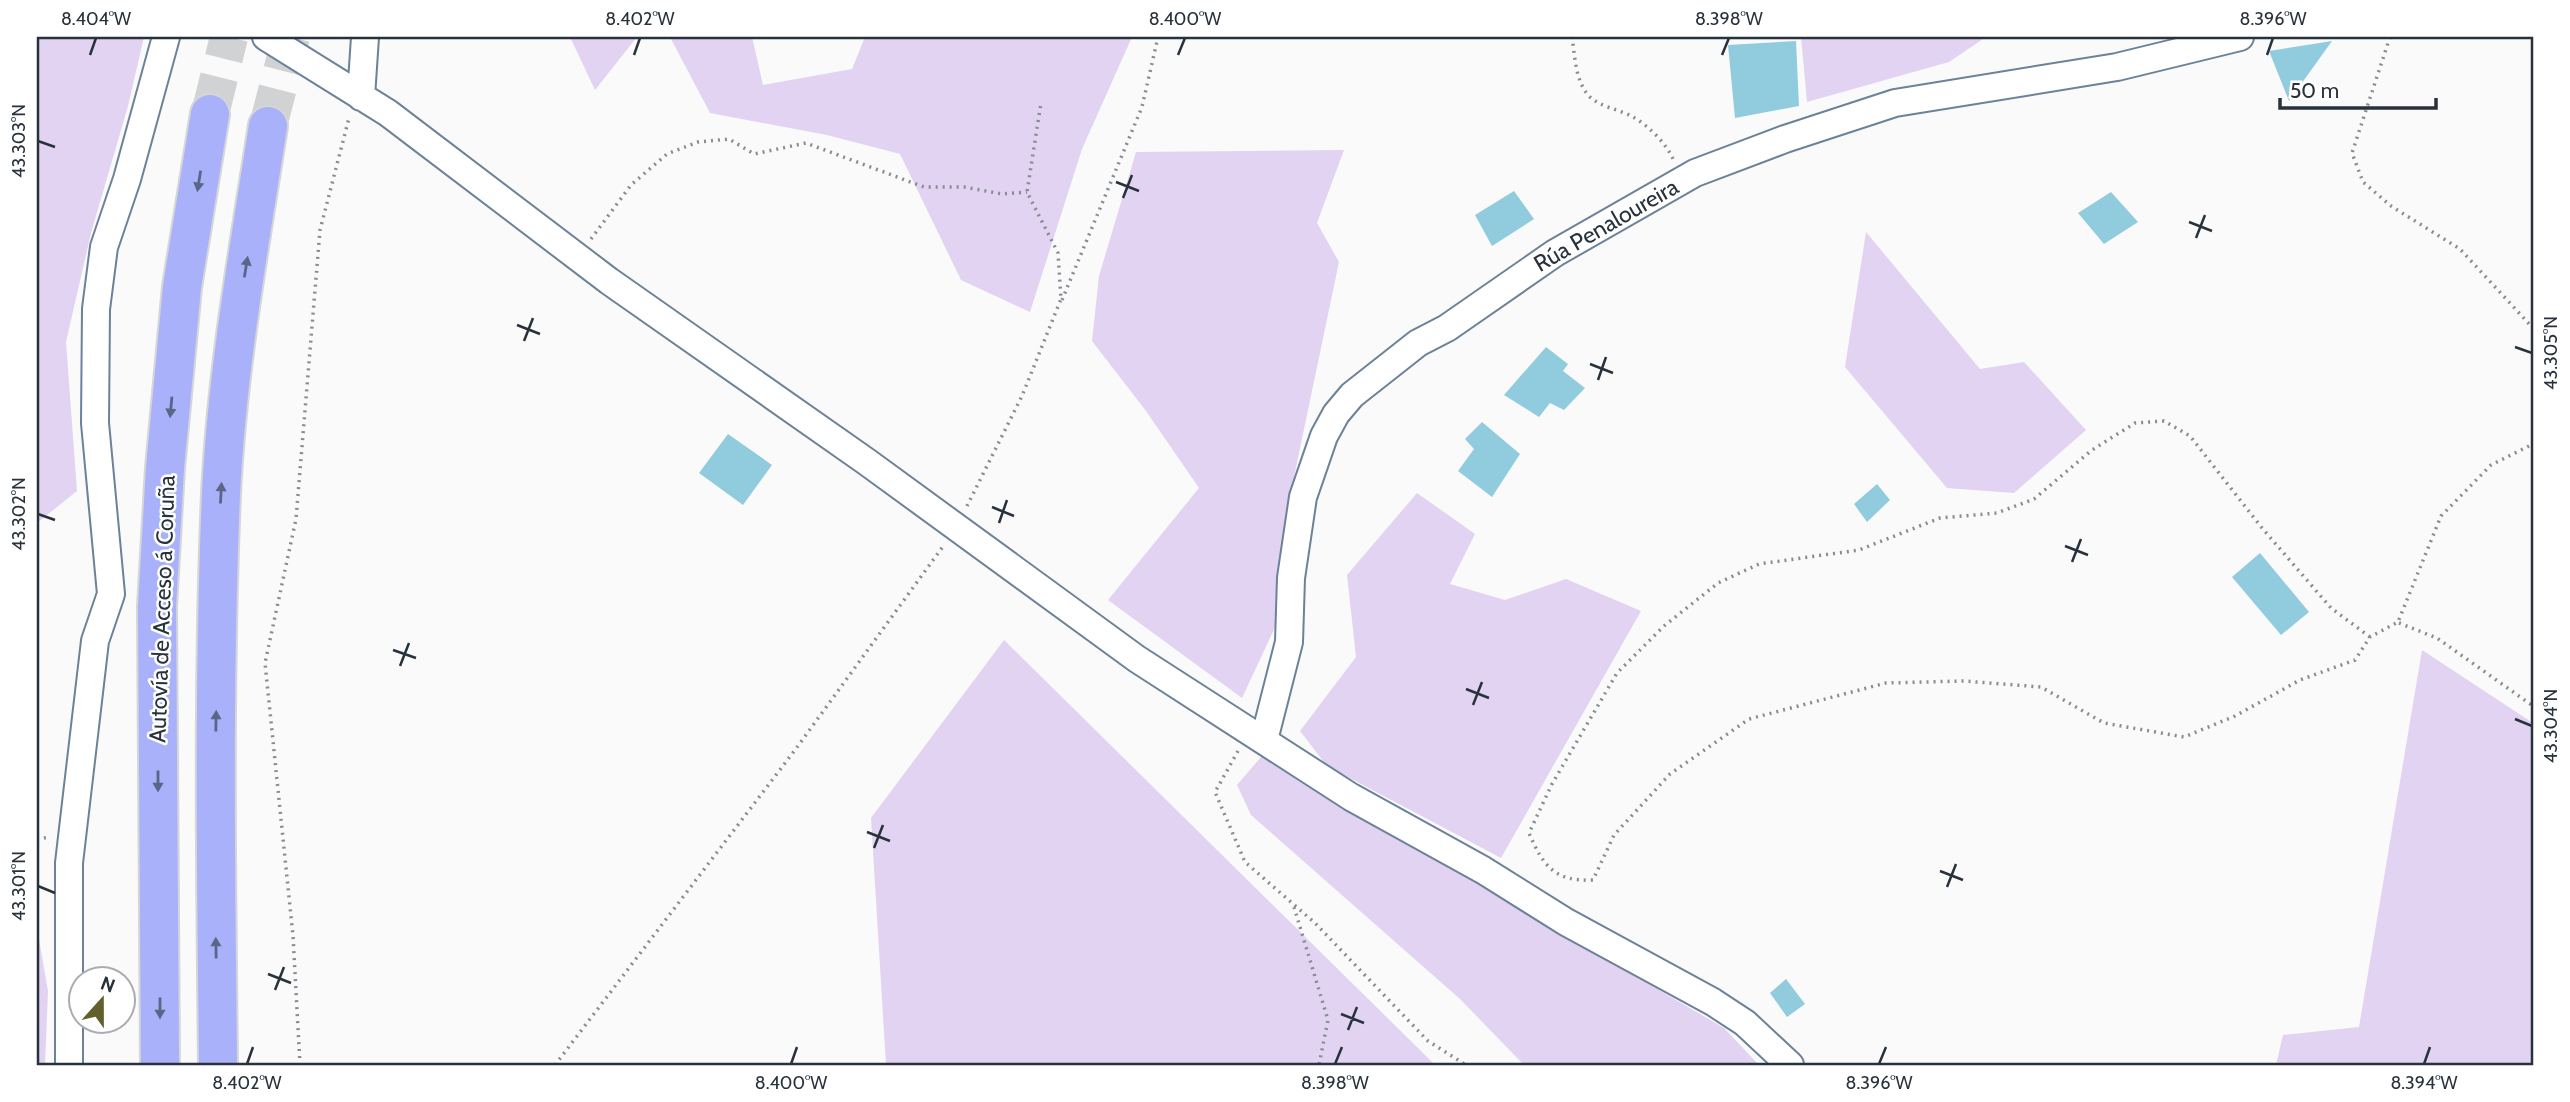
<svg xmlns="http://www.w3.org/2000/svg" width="2570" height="1102" font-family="Cabin,sans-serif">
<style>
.green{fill:#e1d3f1}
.building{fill:#91cbde}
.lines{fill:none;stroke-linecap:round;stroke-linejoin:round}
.highway-tunnel{stroke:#d0d2d4;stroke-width:38;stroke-dasharray:38 19;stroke-linecap:butt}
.minor-casing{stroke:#6b8299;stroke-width:30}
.highway-casing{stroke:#d4d6d8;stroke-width:42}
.path{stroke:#878c92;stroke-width:3.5;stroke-dasharray:2 5;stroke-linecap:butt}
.minor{stroke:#fff;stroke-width:26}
.highway{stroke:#a8b1f9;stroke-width:38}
.oneway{fill:#5b6588}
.ticks{fill:none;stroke:#28323c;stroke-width:2.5}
.labels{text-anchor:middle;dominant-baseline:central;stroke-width:5;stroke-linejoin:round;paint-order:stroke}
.street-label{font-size:23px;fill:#28323c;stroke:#fff}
.neatline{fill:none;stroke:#28323c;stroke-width:2.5}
.ticks-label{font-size:18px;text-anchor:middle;fill:#28323c}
</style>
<rect width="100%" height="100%" fill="#fafafa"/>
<!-- green -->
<path class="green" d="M37 37H144L128 106 91 233 66 342 77 491 37 523Z
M570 37H637L595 90Z
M670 37H752L763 85 852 69 865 37H1132L1082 149 1030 312 961 280 900 154 827 135 710 113Z
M1801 37H1986L1949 62 1807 102Z
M1344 150 1317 223 1339 262 1286 515 1277 623 1242 698 1108 600 1199 488 1146 411 1092 341 1099 276 1136 152Z
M1866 232 1980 369 2024 362 2086 430 2014 493 1947 488 1845 367Z
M1417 493 1475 534 1450 584 1505 600 1566 579 1641 611 1501 858 1327 766 1300 731 1356 657 1347 575Z
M1004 640 1421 1051 1435 1065H886L871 818Z
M2422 650 2533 723V1065H2276L2283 1035 2359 1027Z
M1261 757 1724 1028 1759 1065H1524L1460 999 1251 815 1237 785Z
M37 928 48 991 45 1065H37Z"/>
<!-- building -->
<path class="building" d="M1796 41 1799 106 1735 118 1728 45Z
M2332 41 2289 101 2269 51Z
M1514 191 1534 219 1492 246 1475 215Z
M2111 192 2138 222 2104 244 2078 213Z
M1546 347 1568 364 1563 371 1585 388 1564 410 1550 403 1539 417 1504 395Z
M1482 422 1520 454 1492 497 1458 471 1474 449 1465 439Z
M728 434 772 465 743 505 699 473Z
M1877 484 1890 500 1867 522 1854 504Z
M2260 553 2309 612 2281 635 2232 577Z
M1786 979 1805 1004 1787 1017 1770 993Z"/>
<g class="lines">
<!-- highway-tunnel -->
<path class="highway-tunnel" d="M210 114 229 37
M268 126 291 37"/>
<defs>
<path id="minor" d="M266 37 388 113 609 281 867 462 1137 659 1351 797 1483 870 1566 922 1713 1002 1745 1023 1790 1065
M361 97 365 37
M1264 740 1289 642 1291 578 1303 497 1324 436 1336 414 1352 395 1418 343 1447 328 1555 253 1695 173 1785 139 1895 103 2117 67 2240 37
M69 1065V863L95 641 111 594 95 423 96 309 104 247 127 179 166 37"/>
<path id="highway" d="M160 1065 157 607 165 468 182 287 210 114
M218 1065C216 875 213 684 221 494 227 370 249 248 268 126"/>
</defs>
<!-- minor casing -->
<use href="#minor" class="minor-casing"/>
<!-- highway casing -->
<use href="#highway" class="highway-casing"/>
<!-- path -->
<path class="path" d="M1572 37C1575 56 1575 79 1588 95 1599 107 1619 109 1633 117 1650 127 1666 143 1674 161
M2390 37 2352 153 2363 182 2391 206 2460 249 2533 328
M591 239 631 185 667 154 698 142 729 139 754 154 806 143 924 187H964L1002 194 1027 192
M1062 300 1142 107 1158 37
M967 506 1022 396 1061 299 1058 253 1027 192 1041 103
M2399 623 2437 638 2533 706
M2370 637 2331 608 2262 528 2190 436 2164 421 2135 423 2092 450 2034 499 1997 513 1940 518 1859 550 1759 564 1718 583 1664 626 1617 673 1552 784 1529 833C1543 866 1555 882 1593 880L1614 835 1670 774 1749 719 1886 683 1964 681 2041 687 2104 723 2184 737 2235 716 2300 680 2355 660 2370 637 2398 622 2441 516 2491 465 2533 444
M1238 751 1215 792 1245 862 1315 923 1428 1041 1466 1065
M37 839 50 837
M1294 907 1328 1020 1319 1065
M300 1065 293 936 265 663 296 519 320 230 349 118
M555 1065 795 750 944 545"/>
<!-- minor -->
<use href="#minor" class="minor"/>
<!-- highway -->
<use href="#highway" class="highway"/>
</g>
<!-- one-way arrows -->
<defs><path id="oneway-solid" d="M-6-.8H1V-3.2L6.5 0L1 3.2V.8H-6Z" transform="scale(1.75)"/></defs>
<g class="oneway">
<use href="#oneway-solid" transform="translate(199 181) rotate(99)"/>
<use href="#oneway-solid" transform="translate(246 267) rotate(-81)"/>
<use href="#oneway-solid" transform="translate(171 407) rotate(95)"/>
<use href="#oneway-solid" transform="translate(221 493) rotate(-87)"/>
<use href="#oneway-solid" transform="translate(216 721) rotate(-89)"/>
<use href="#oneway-solid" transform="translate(158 781) rotate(90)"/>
<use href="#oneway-solid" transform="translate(216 948) rotate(-91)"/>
<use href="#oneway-solid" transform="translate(160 1008) rotate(90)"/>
</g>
<!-- ticks -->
<path class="ticks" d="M90 55 96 38M634 55 640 38M1178 55 1185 38M1722 55 1729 38M2267 55 2273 38M38 141 55 147M1116 182 1139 191M1123 198 1132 175M2189 222 2212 231M2196 238 2205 215M517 325 540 334M524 341 533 318M2515 347 2532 353M1590 364 1613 373M1598 380 1606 357M992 507 1014 516M38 514 55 520M999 523 1007 500M2065 546 2088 555M2072 562 2081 539M393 650 416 658M400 666 409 643M1466 689 1489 698M1473 705 1482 682M2515 719 2532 726M867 832 890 841M874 848 883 825M1940 871 1963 880M38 886 55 893M1947 887 1956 864M268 974 291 983M275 990 284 967M1341 1014 1364 1023M1348 1030 1357 1007M247 1064 253 1047M791 1064 797 1047M1335 1064 1342 1047M1879 1064 1886 1047M2424 1064 2430 1047"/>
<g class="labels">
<!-- street labels -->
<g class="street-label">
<text transform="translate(1606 225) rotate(-30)">Rúa Penaloureira</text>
<text transform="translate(162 609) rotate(-88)">Autovía de Acceso á Coruña</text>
</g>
</g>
<!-- border -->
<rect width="2570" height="1102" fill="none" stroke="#ffffff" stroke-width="77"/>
<!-- north arrow -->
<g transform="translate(102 1000) rotate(21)"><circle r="33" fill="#ffffff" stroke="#a9adb1" stroke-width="2"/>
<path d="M0-5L12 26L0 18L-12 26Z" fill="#64602c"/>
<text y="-10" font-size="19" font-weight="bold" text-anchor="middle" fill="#28323c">N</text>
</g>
<!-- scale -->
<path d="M2280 98v10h156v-10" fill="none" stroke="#28323c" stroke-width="3.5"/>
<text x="2290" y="98" font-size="21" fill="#28323c" stroke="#ffffff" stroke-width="5" paint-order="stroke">50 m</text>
<rect x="38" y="38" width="2494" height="1026" class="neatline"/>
<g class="ticks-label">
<text x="96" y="25">8.404°W</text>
<text x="640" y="25">8.402°W</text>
<text x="1185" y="25">8.400°W</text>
<text x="1729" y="25">8.398°W</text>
<text x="2273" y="25">8.396°W</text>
<text transform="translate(19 141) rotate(-90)" y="6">43.303°N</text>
<text transform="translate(2551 353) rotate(-90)" y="6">43.305°N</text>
<text transform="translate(19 514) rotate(-90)" y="6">43.302°N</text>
<text transform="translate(2551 726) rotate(-90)" y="6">43.304°N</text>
<text transform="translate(19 886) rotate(-90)" y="6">43.301°N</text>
<text x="247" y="1089">8.402°W</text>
<text x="791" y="1089">8.400°W</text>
<text x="1335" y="1089">8.398°W</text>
<text x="1879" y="1089">8.396°W</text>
<text x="2424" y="1089">8.394°W</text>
</g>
</svg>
